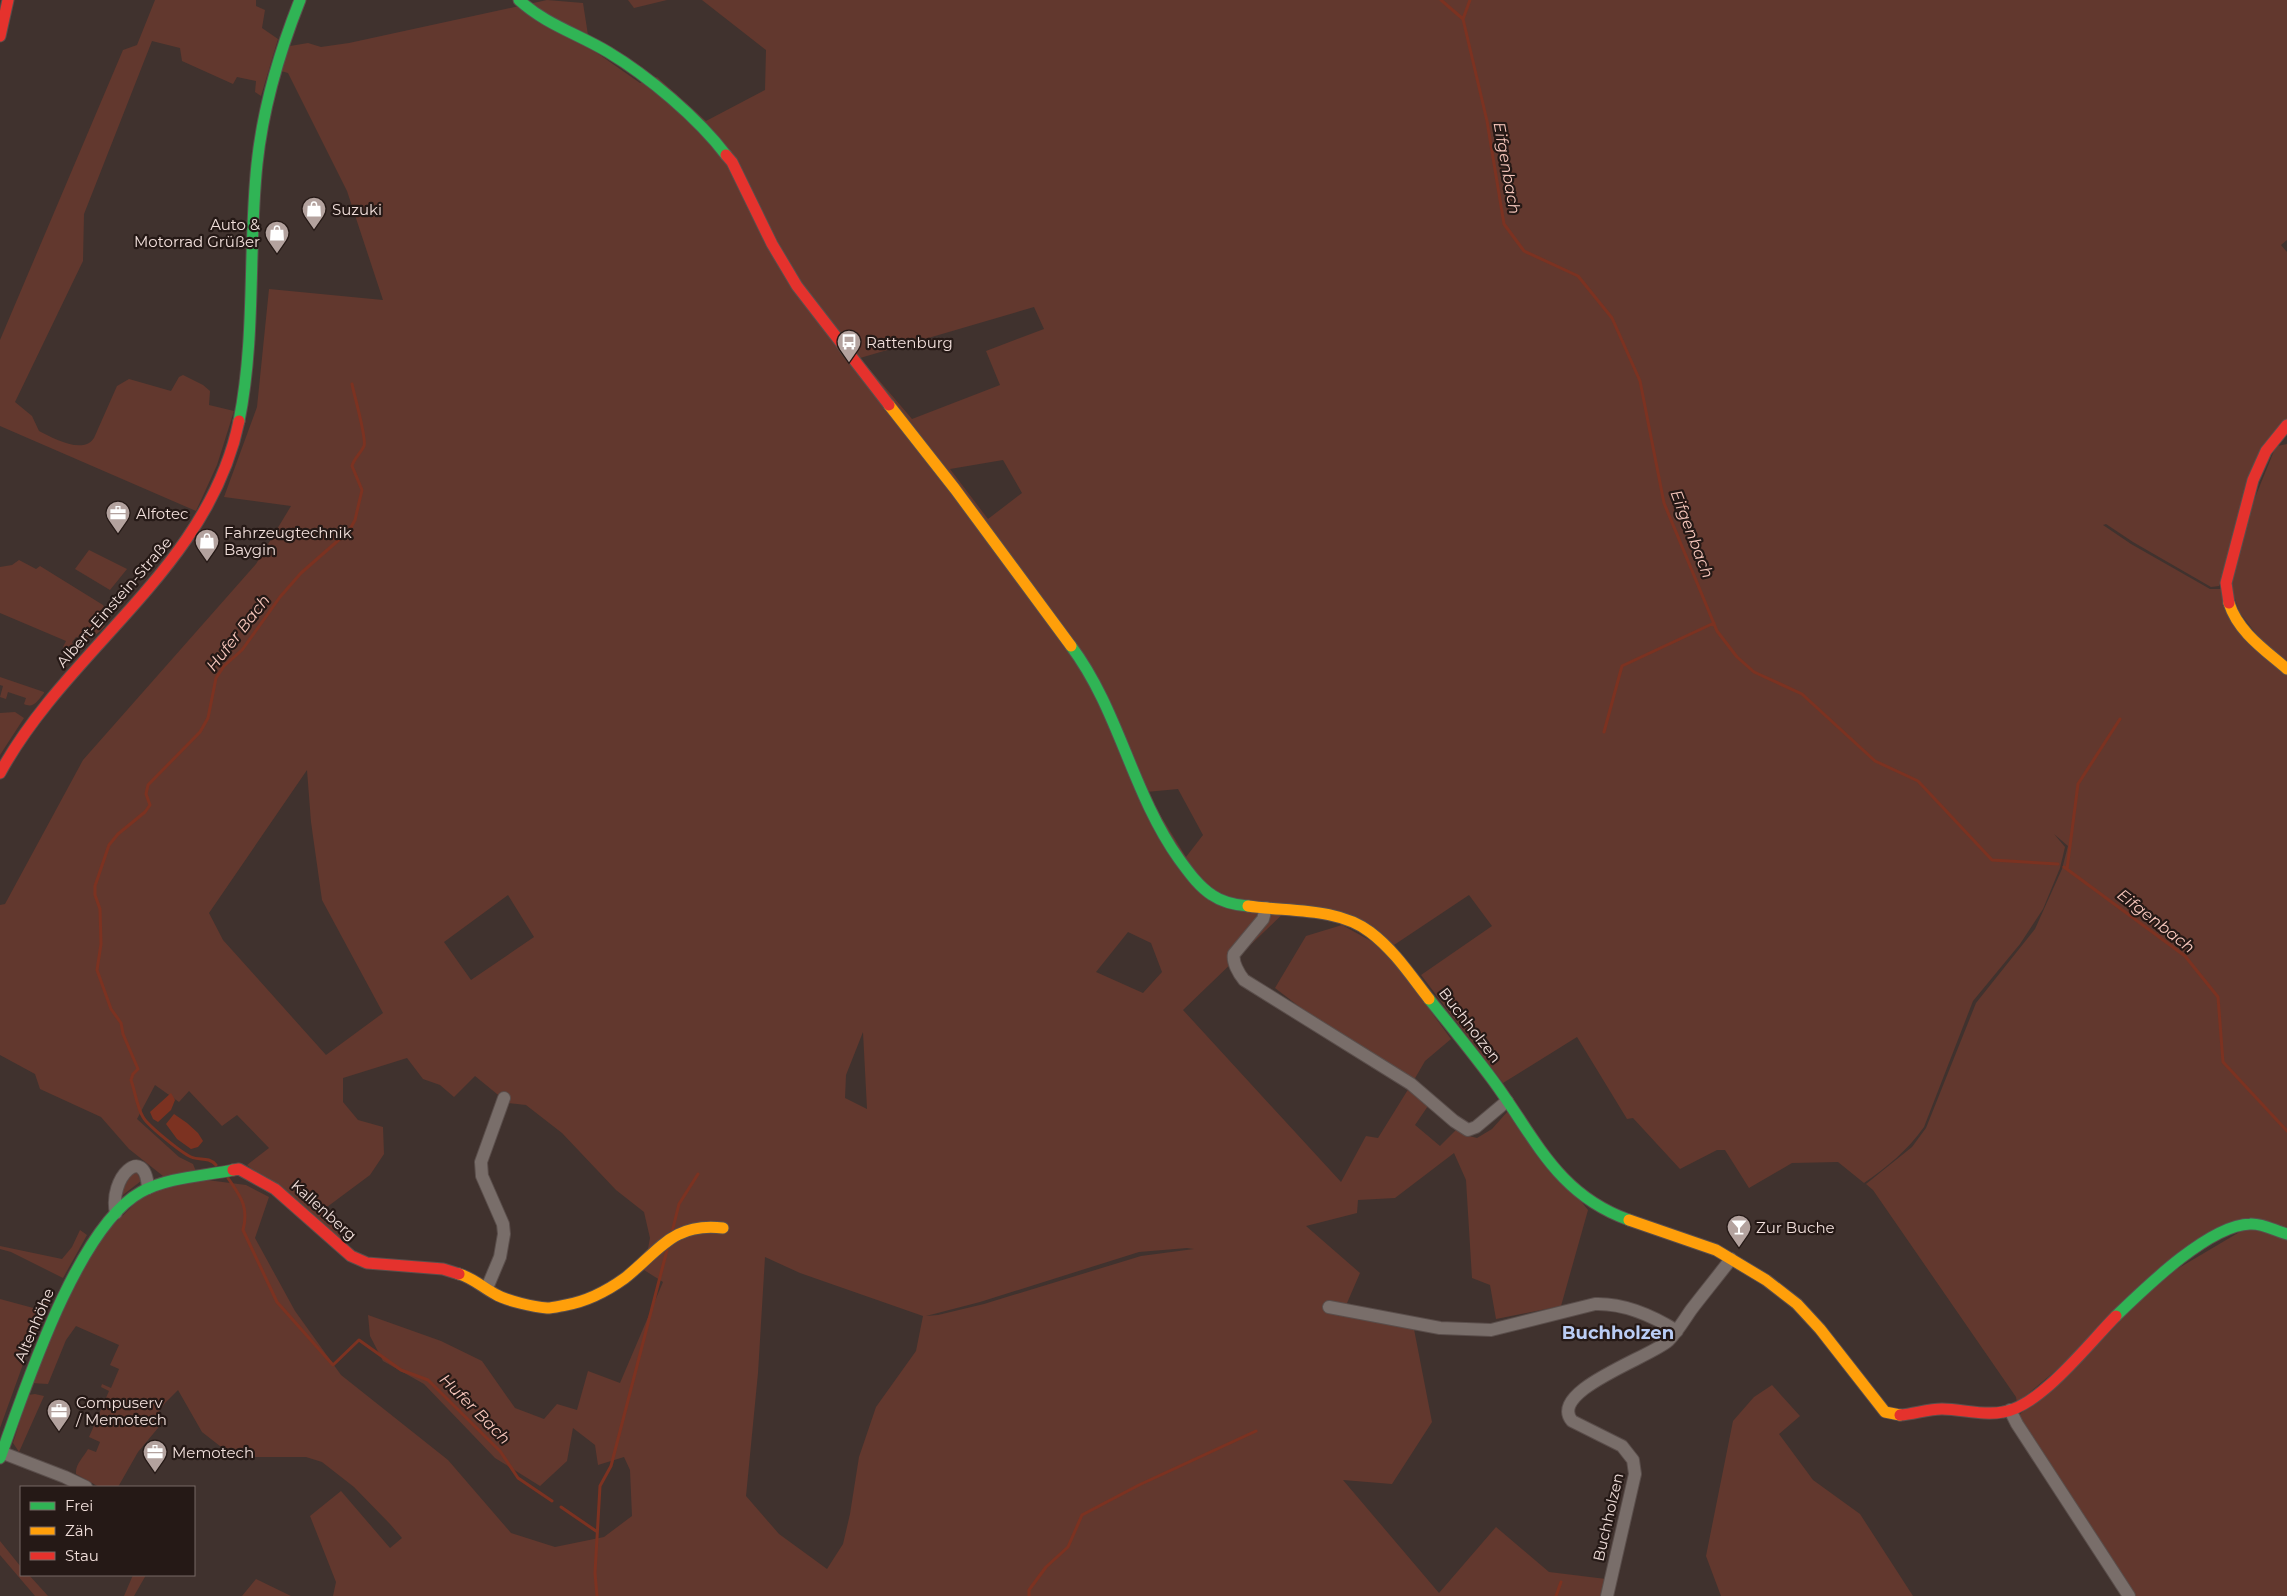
<svg xmlns="http://www.w3.org/2000/svg" width="2287" height="1596" font-family="Montserrat,sans-serif">
<style>
.green{fill:#62382e;fill-rule:evenodd}
.water{fill:#7c3221}
.lines{fill:none;stroke-linecap:round;stroke-linejoin:round}
.stream{stroke:#7c3221;stroke-width:3}
.street-casing{stroke:#5a4e4b;stroke-width:14}
.fast-casing{stroke:#5a4e4b;stroke-width:13}
.slow-casing{stroke:#5a4e4b;stroke-width:13}
.jam-casing{stroke:#5a4e4b;stroke-width:13}
.street{stroke:#796e6a;stroke-width:12}
.fast{stroke:#30b455;stroke-width:11}
.slow{stroke:#ff9f0a;stroke-width:11}
.jam{stroke:#e5322d;stroke-width:11}
.labels{text-anchor:middle;dominant-baseline:central;stroke-width:4.5;stroke-linejoin:round;paint-order:stroke}
.poi-label{font-size:15px;fill:#f1dfdb;stroke:#251916;text-anchor:start}
.street-label{font-size:15px;fill:#f1dfdb;stroke:#251916}
.water-label{font-size:16px;font-style:italic;fill:#f6c6bb;stroke:#251916}
.quarter-label{font-size:18px;font-weight:bold;fill:#bacdf5;stroke:#251916}
</style>
<rect width="100%" height="100%" fill="#40322e"/>
<!-- green -->
<path class="green" d="M155 0H256V6L265 10 262 28 278 39 261 96 255 92 256 81 237 77 233 84 182 61 180 48 152 41 84 214 83 261 15 402 32 416 39 431C53 438 83 455 94 438L117 386 129 379 171 391 179 377 183 375 203 385 210 391 209 405 234 411 217 465 196 511 0 426V340L123 50 137 45Z
M547 0 583 3 590 48 640 83 657 77 706 121 765 90 766 50 702 0H2287V240L2281 245 2287 252V419L2219 586 2211 587 2133 542 2106 524 2103 525 2131 544 2210 589H2221L2287 673V1231L2226 1228 2017 1403 2016 1397 1873 1190 1866 1184 1912 1147 1926 1128 1976 1003 2035 929 2062 869 2068 846 2054 834 2065 847 2060 868 2043 909 2020 944 1973 1001 1924 1127C1908 1150 1887 1167 1864 1183L1838 1162 1792 1163 1749 1188 1725 1150H1717L1680 1169 1633 1118 1627 1119 1577 1037 1503 1083 1421 975 1492 926 1469 895 1394 945 1292 905 1183 1010 1341 1182 1366 1136 1378 1138 1409 1088 1430 1103 1415 1125 1440 1146 1458 1128 1469 1136 1477 1138 1492 1129 1508 1111 1588 1210 1561 1306 1496 1319 1490 1285 1472 1278 1466 1180 1454 1153 1395 1198 1358 1200 1357 1213 1306 1226 1360 1273 1344 1310 1413 1324 1432 1422 1392 1484 1343 1480 1439 1593 1496 1527 1549 1572 1606 1579 1603 1596H333L336 1582 310 1516 341 1491 390 1548 402 1538 390 1524 354 1487 322 1462 306 1457H234L202 1432 178 1390 165 1403 156 1416 163 1422 138 1452 118 1487H99L76 1474C75 1464 84 1457 88 1449L96 1452 100 1442 89 1437 109 1391 101 1387 102 1384 111 1388 119 1369 110 1365 119 1345 76 1326 66 1340 48 1384 31 1383 81 1271 107 1231 163 1176 129 1149 101 1117 40 1089 35 1074 0 1055V905L5 904 83 760 256 564 291 506 224 497 257 407 269 289 383 300 347 191 288 73 281 71 290 46 308 43 321 47 349 43ZM1034 307 1044 329 986 351 1000 385 912 419 860 358ZM1003 460 1022 493 988 519 950 469ZM307 770 311 822 322 900 383 1013 326 1055 223 940 209 913ZM1178 789 1203 835 1186 857 1146 792ZM508 895 534 937 471 980 444 942ZM1128 932 1151 943 1162 972 1143 993 1096 972ZM863 1032 867 1109 845 1098 846 1075ZM407 1058 423 1079 440 1085 454 1097 475 1076 508 1103 526 1105 562 1133 616 1190 644 1212 650 1238 644 1270 663 1282 620 1383 588 1371 577 1410 557 1404 544 1419 515 1408 482 1361 441 1341 368 1315 370 1336 383 1361 424 1384 495 1458 540 1486 567 1461 573 1428 595 1445 598 1465 624 1457 630 1470 632 1516 604 1537 555 1547 511 1533 448 1460 341 1375 295 1311 255 1238 269 1197 246 1185 199 1179 193 1164 179 1157 137 1119 155 1085 179 1102 189 1091 222 1126 237 1115 269 1148 247 1165 344 1245 327 1207 370 1175 384 1154 383 1127 358 1120 343 1102V1078ZM1187 1248 1194 1249 1141 1256 984 1304 938 1315 926 1316 980 1302 1139 1252ZM765 1257 800 1273 923 1316 916 1351 876 1407 859 1457 850 1514 843 1544 827 1569 779 1534 746 1496 758 1373Z
M628 0H667L634 8Z
M2287 444V664L2244 626 2230 584 2252 496 2273 447Z
M89 550 127 569 110 590 75 569Z
M19 560 36 569 40 566 103 605 107 613 101 623 105 626C96 636 89 640 76 637L72 642 73 645 67 649 63 647 66 641 0 613V567L12 565Z
M0 677 44 692V693C38 700 34 709 24 704L26 698 8 692 6 699 0 697 3 686 0 685Z
M15 712 24 718 0 755V713Z
M1342 925 1371 941 1388 953 1451 1039 1425 1061 1414 1080 1314 1018 1275 988 1306 936Z
M137 1173 141 1181 119 1198 131 1174Z
M2248 1227 2287 1237V1596H2132L2018 1416 2167 1275Z
M80 1230 87 1235 63 1278 11 1252 0 1249V1246L62 1259 72 1247Z
M55 1291 30 1345 0 1428V1299L37 1309Z
M1772 1385 1800 1416 1779 1434 1813 1480 1860 1514 1913 1596H1721L1706 1556 1733 1421 1754 1397Z
M35 1394 44 1396 19 1452 13 1443 28 1395Z
M0 1541 21 1567V1575H29L48 1596H35L0 1555Z
M133 1575H146L134 1596H124Z
M256 1579 291 1596H242Z"/>
<!-- water -->
<path class="water" d="M171 1093 175 1100 171 1110 158 1122 153 1119 150 1112Z
M174 1114 187 1123 198 1133 203 1141 198 1147 191 1149 177 1139 166 1124Z"/>
<g class="lines">
<!-- stream -->
<path class="stream" d="M1441 0 1463 19
M1470 0 1463 19 1487 121 1504 224 1524 251 1578 276 1612 318 1640 381 1664 503 1717 631 1737 657 1754 672 1802 694 1875 761 1918 781 1992 860 2058 864
M1604 732 1622 666 1714 623
M2064 867 2185 956 2218 997 2223 1062 2287 1131
M2067 869 2078 784 2120 719
M216 1165C208 1156 200 1161 191 1157 182 1153 148 1126 143 1117 137 1107 135 1091 131 1080L133 1074 138 1069 123 1034 121 1023 111 1009 97 970 101 944 100 909 95 895V886L109 845 118 834 145 812 150 805 146 794 148 785 200 732 208 718 216 678 224 666 242 650 280 597 301 573 349 531 355 520 362 490 352 466C354 458 361 453 364 446 367 439 354 395 352 384
M228 1178C241 1197 249 1207 243 1230L277 1302 333 1365 359 1340 401 1370 428 1380 500 1451 518 1478 552 1501
M672 1232 679 1204 698 1174
M561 1507 596 1531
M597 1596 595 1573 600 1486 611 1466 667 1250
M1029 1596V1590L1046 1567 1068 1547 1082 1515 1139 1485 1256 1431
M1556 1596 1561 1582"/>
<defs>
<path id="street" d="M1266 908 1263 919 1234 954C1232 962 1239 974 1244 980L1411 1084 1454 1121 1468 1130 1476 1127 1507 1101
M116 1213C108 1178 145 1142 148 1188
M487 1288 500 1257 504 1234 503 1224 482 1176 481 1162 504 1098
M1329 1307 1440 1328 1491 1330 1595 1304C1623 1303 1653 1316 1677 1331
M2010 1410 2017 1424 2129 1596
M3 1453 65 1477 86 1487
M1607 1596 1635 1474 1633 1460 1622 1446 1572 1421C1547 1391 1651 1357 1668 1341 1677 1332 1684 1320 1691 1310 1704 1293 1718 1276 1731 1259"/>
<path id="fast" d="M519 0C545 24 578 34 608 52 648 76 698 118 726 155
M239 421C256 336 248 250 257 164 263 107 279 53 300 0
M1071 646C1119 710 1132 793 1179 859 1188 871 1198 886 1212 895 1222 902 1235 905 1248 906
M1429 999C1450 1025 1472 1052 1492 1079 1535 1137 1556 1194 1629 1220
M2116 1316C2145 1288 2209 1225 2250 1224 2263 1223 2275 1231 2287 1234
M0 1458C25 1389 77 1227 141 1192 168 1177 204 1176 233 1170"/>
<path id="slow" d="M889 405 955 489 1071 646
M2229 603C2238 632 2265 650 2287 669
M1248 906C1287 912 1337 907 1370 932 1394 950 1411 976 1429 999
M1629 1220 1716 1250 1766 1280 1797 1304 1820 1329 1885 1412 1900 1415
M459 1274C473 1278 482 1287 495 1294 507 1301 534 1307 547 1308 553 1308 560 1306 566 1305 588 1301 607 1291 625 1278 659 1251 673 1222 723 1228"/>
<path id="jam" d="M0 36 8 0
M726 155 732 162 772 244 797 286 889 405
M2229 603 2226 583 2253 480 2266 451 2287 425
M0 773C68 648 209 568 239 421
M233 1170 239 1169 275 1189 351 1256 367 1263 443 1269 459 1274
M1900 1415C1914 1414 1928 1409 1942 1409 1962 1409 1983 1416 2003 1412 2041 1406 2089 1343 2116 1316"/>
</defs>
<!-- street casing -->
<use href="#street" class="street-casing"/>
<!-- fast casing -->
<use href="#fast" class="fast-casing"/>
<!-- slow casing -->
<use href="#slow" class="slow-casing"/>
<!-- jam casing -->
<use href="#jam" class="jam-casing"/>
<!-- street -->
<use href="#street" class="street"/>
<!-- fast -->
<use href="#fast" class="fast"/>
<!-- slow -->
<use href="#slow" class="slow"/>
<!-- jam -->
<use href="#jam" class="jam"/>
</g>
<!-- icons -->
<defs>
<symbol id="shop-pin" viewBox="-11 -11 22 30"><path d="M0 17L-7.5 6A9.5 9.5 0 1 1 7.5 6Z" fill="#b3a29e" stroke="#251916"/><path d="M-5-2.5h2.3a2.7 3.5 0 0 1 5.4 0H5L5.5 6h-11ZM-1.5-2.5h3a1.5 2.3 0 0 0-3 0Z" fill="#fff"/></symbol>
<symbol id="bus-pin" viewBox="-11 -11 22 30"><path d="M0 17L-7.5 6A9.5 9.5 0 1 1 7.5 6Z" fill="#b3a29e" stroke="#251916"/><path d="M-5-6H5V4H4V6H2V4H-2V6H-4V4H-5ZM-3.5-4V0h7V-4ZM-3.5 1.2v1.5H-2V1.2ZM2 1.2v1.5H3.5V1.2Z" fill="#fff"/></symbol>
<symbol id="office-pin" viewBox="-11 -11 22 30"><path d="M0 17L-7.5 6A9.5 9.5 0 1 1 7.5 6Z" fill="#b3a29e" stroke="#251916"/><path d="M-6-3h4V-5.5h4V-3h4V5H-6ZM-1-4.5V-3h2v-1.5ZM-6 0V1H6V0Z" fill="#fff"/></symbol>
<symbol id="bar-pin" viewBox="-11 -11 22 30"><path d="M0 17L-7.5 6A9.5 9.5 0 1 1 7.5 6Z" fill="#b3a29e" stroke="#251916"/><path d="M-6-5H6L.8 .8V4.5H3.5V6h-7V4.5H-.8V.8Z" fill="#fff"/></symbol>
</defs>
<g fill-rule="evenodd">
<use href="#shop-pin" x="300" y="195" width="28" height="38"/>
<use href="#shop-pin" x="263" y="219" width="28" height="38"/>
<use href="#bus-pin" x="835" y="328" width="28" height="38"/>
<use href="#office-pin" x="104" y="499" width="28" height="38"/>
<use href="#shop-pin" x="193" y="527" width="28" height="38"/>
<use href="#bar-pin" x="1725" y="1213" width="28" height="38"/>
<use href="#office-pin" x="45" y="1397" width="28" height="38"/>
<use href="#office-pin" x="141" y="1438" width="28" height="38"/>
</g>
<g class="labels">
<!-- poi labels -->
<g class="poi-label">
<text x="332" y="209">Suzuki</text>
<text x="260" y="224" text-anchor="end">Auto &amp;<tspan x="260" dy="17">Motorrad Grüßer</tspan></text>
<text x="866" y="342">Rattenburg</text>
<text x="136" y="513">Alfotec</text>
<text x="224" y="532">Fahrzeugtechnik<tspan x="224" dy="17">Baygin</tspan></text>
<text x="1756" y="1227">Zur Buche</text>
<text x="76" y="1402">Compuserv<tspan x="76" dy="17">/ Memotech</tspan></text>
<text x="172" y="1452">Memotech</text>
</g>
<!-- street labels -->
<g class="street-label">
<text transform="translate(114 602) rotate(-49)">Albert-Einstein-Straße</text>
<text transform="translate(1470 1025) rotate(52)">Buchholzen</text>
<text transform="translate(324 1210) rotate(42)">Kallenberg</text>
<text transform="translate(34 1325) rotate(-67)">Altenhöhe</text>
<text transform="translate(1608 1517) rotate(-77)">Buchholzen</text>
</g>
<!-- water labels -->
<g class="water-label">
<text transform="translate(1507 168) rotate(80)">Eifgenbach</text>
<text transform="translate(1692 534) rotate(69)">Eifgenbach</text>
<text transform="translate(238 633) rotate(-52)">Hufer Bach</text>
<text transform="translate(2156 921) rotate(38)">Eifgenbach</text>
<text transform="translate(475 1409) rotate(45)">Hufer Bach</text>
</g>
<!-- quarter labels -->
<g class="quarter-label">
<text x="1618" y="1333">Buchholzen</text>
</g>
</g>
<!-- legend -->
<rect x="20" y="1486" width="175" height="90" fill="#251916" stroke="#776865"/>
<rect x="30" y="1502" width="25" height="8" fill="#30b455" stroke="#776865"/>
<text x="65" y="1511" font-size="15" fill="#f1dfdb">Frei</text>
<rect x="30" y="1527" width="25" height="8" fill="#ff9f0a" stroke="#776865"/>
<text x="65" y="1536" font-size="15" fill="#f1dfdb">Zäh</text>
<rect x="30" y="1552" width="25" height="8" fill="#e5322d" stroke="#776865"/>
<text x="65" y="1561" font-size="15" fill="#f1dfdb">Stau</text>
</svg>
